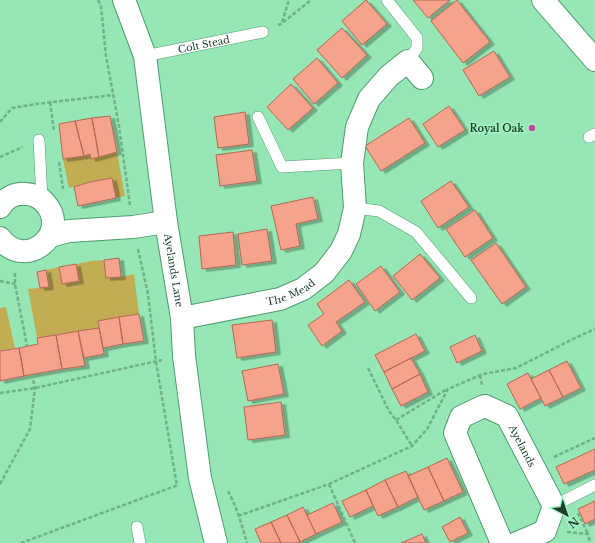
<svg xmlns="http://www.w3.org/2000/svg" width="595" height="543" font-family="'Libre Baskerville',serif">
<style>
.green{fill:#c2ad55}
.building{fill:#f6a38c;stroke:#b46751;filter:url(#shadow)}
.lines{fill:none;stroke-linecap:round;stroke-linejoin:round}
.service-casing{stroke:#4d9b6e;stroke-width:12}
.minor-casing{stroke:#4d9b6e;stroke-width:24}
.path{stroke:#70b189;stroke-width:2.5;stroke-dasharray:4 2;stroke-linecap:butt}
.service{stroke:#fff;stroke-width:11}
.minor{stroke:#fff;stroke-width:22}
.poi-dot{fill:#ba48a2;stroke:#a4f4c3;stroke-width:1.5}
.labels{text-anchor:middle;dominant-baseline:central;stroke-width:3;stroke-linejoin:round;paint-order:stroke}
.street-label{font-size:10px;fill:#1d3e2a;stroke:#a4f4c3}
.poi-label{font-size:10px;font-weight:bold;fill:#1d3e2a;stroke:#a4f4c3;text-anchor:end}
</style>
<defs>
<filter id="shadow"><feDropShadow dx="4.5" dy="2.5" stdDeviation="0" flood-color="#0004"/></filter>
</defs>
<rect width="100%" height="100%" fill="#97e7b6"/>
<!-- green -->
<path class="green" d="M117 152 125 196 116 198 112 178 90 182 69 188 63 159 90 154 91 159Z
M104 260 106 278 121 277 134 274 139 314 98 321 99 328 37 338 28 289 49 287 46 270 59 267 62 284 79 281 76 264 91 261Z
M6 307 15 348 0 351V308Z"/>
<!-- building -->
<path class="building" d="M366 0 387 24 362 45 342 21Z
M413 0H450L428 18Z
M457 0 490 42 463 63 431 21Z
M342 28 367 55 342 78 317 50Z
M494 51 510 77 479 96 463 70Z
M317 58 338 83 314 104 293 79Z
M291 84 313 108 288 130 267 107Z
M449 106 465 130 438 147 423 124Z
M245 112 249 144 218 148 214 117Z
M110 116 117 152 99 157 92 118Z
M92 118 99 157 91 159 90 154 84 156 75 121Z
M409 118 425 143 381 171 365 146Z
M75 121 84 156 63 159 59 124Z
M252 150 257 181 220 186 216 155Z
M112 178 116 198 78 206 74 187 90 182Z
M451 181 469 207 438 228 421 201Z
M313 197 318 219 296 224 300 246 281 250 271 206Z
M475 210 493 238 465 257 446 229Z
M267 229 272 261 242 265 238 234Z
M233 232 236 265 202 269 199 236Z
M496 243 526 287 502 304 471 260Z
M420 254 440 278 412 300 393 276Z
M119 258 121 277 106 278 104 260Z
M76 264 79 281 62 284 59 267Z
M381 266 400 292 375 311 356 284Z
M46 270 49 287 40 288 37 272Z
M349 280 365 302 336 322 342 331 322 346 308 325 324 314 317 304Z
M139 314 144 341 123 344 119 317Z
M119 317 123 344 103 348 98 321Z
M272 320 276 352 237 358 232 325Z
M99 328 104 354 84 358 78 331Z
M78 331 85 366 62 369 56 335Z
M416 334 425 351 384 372 375 355Z
M56 335 62 369 24 376 19 348 38 344 37 338Z
M475 335 482 351 457 363 450 347Z
M19 348 24 376 0 381V351Z
M411 358 420 374 392 389 384 372Z
M567 361 581 388 563 397 549 370Z
M278 364 284 394 248 401 242 371Z
M549 370 563 397 545 406 531 379Z
M528 373 541 398 520 409 507 384Z
M420 374 428 392 401 406 392 389Z
M281 402 285 435 248 440 244 407Z
M595 449V470L564 484 556 467Z
M447 458 463 492 444 501 428 467Z
M428 467 444 501 424 510 408 476Z
M406 471 418 497 398 507 385 480Z
M385 480 398 507 378 516 366 490Z
M366 490 373 506 350 517 342 501Z
M595 501V519L585 524 578 509Z
M333 503 342 522 316 534 307 515Z
M303 507 316 534 300 542 287 515Z
M287 515 300 542 297 543H281L271 522Z
M460 517 468 533 450 542 442 527Z
M271 522 281 543H261L255 529Z
M422 534 426 543H401Z"/>
<g class="lines">
<defs>
<g id="service">
<path d="M387 0 417 38V48L408 61"/>
<path id="s1" d="M145 56 263 32"/>
<path d="M258 117 282 167 352 163"/>
<path d="M589 137 595 134"/>
<path d="M39 140 42 199"/>
<path d="M355 208 379 211 416 232 471 298"/>
<path d="M554 506 595 485"/>
<path d="M137 527 140 543"/>
</g>
<g id="minor">
<path id="s2" d="M124 0 145 56 166 222 182 318 184 356 200 478 216 543"/>
<path d="M543 0 595 60"/>
<path d="M0 207C6 197 16 193 26 194 33 194 41 198 45 203 72 233 25 272 0 238"/>
<path d="M50 236 69 231 133 227 166 222"/>
<path id="s3" d="M182 318 280 299 303 289 324 273 341 251 349 234 355 208 352 163 357 127 369 99 389 76 408 61 422 78"/>
<path id="s4" d="M502 543 455 433 461 417 482 407 485 406 507 416 554 506 545 531 517 543"/>
</g>
</defs>
<!-- service casing -->
<use href="#service" class="service-casing"/>
<!-- minor casing -->
<use href="#minor" class="minor-casing"/>
<!-- path -->
<path class="path" d="M98 0 101 6 106 56 119 126 130 205
M282 22 289 0
M278 25 281 24 311 0
M50 102 54 131
M0 122 12 108 36 104 113 95
M0 157 23 147
M59 162 63 189
M138 249 148 294 156 362 177 486
M15 273V284L27 346
M0 281 15 284
M368 368 389 411 396 420 412 446
M480 375 482 385
M0 393 35 388 162 360
M396 420 447 389
M554 457 595 438
M0 484 30 429 35 388 32 375
M329 484 355 543
M228 491C237 507 242 526 247 543
M578 513 588 534
M238 516 329 484 412 446 427 429 448 389 483 374 516 368 575 338 595 329
M567 532 588 534 590 543
M21 543 178 485"/>
<!-- service -->
<use href="#service" class="service"/>
<!-- minor -->
<use href="#minor" class="minor"/>
</g>
<!-- markers -->
<circle class="poi-dot" cx="532" cy="128" r="4"/>
<g class="labels">
<!-- street labels -->
<g class="street-label">
<text stroke="none"><textPath href="#s1" startOffset="60">Colt Stead</textPath></text>
<text stroke="none"><textPath href="#s2" startOffset="276">Ayelands Lane</textPath></text>
<text stroke="none"><textPath href="#s3" startOffset="112">The Mead</textPath></text>
<text stroke="none"><textPath href="#s4" startOffset="221">Ayelands</textPath></text>
</g>
<!-- poi labels -->
<g class="poi-label">
<text x="524" y="128">Royal Oak</text>
</g>
</g>
<!-- north arrow -->
<g transform="translate(567 515) rotate(140)" stroke="#a4f4c3" stroke-width="3" paint-order="stroke">
<path d="M0-3L7 15L0 10L-7 15Z" fill="#1d3e2a"/>
<text y="-6" font-size="11" font-weight="bold" text-anchor="middle" fill="#1d3e2a">N</text>
</g>
</svg>
